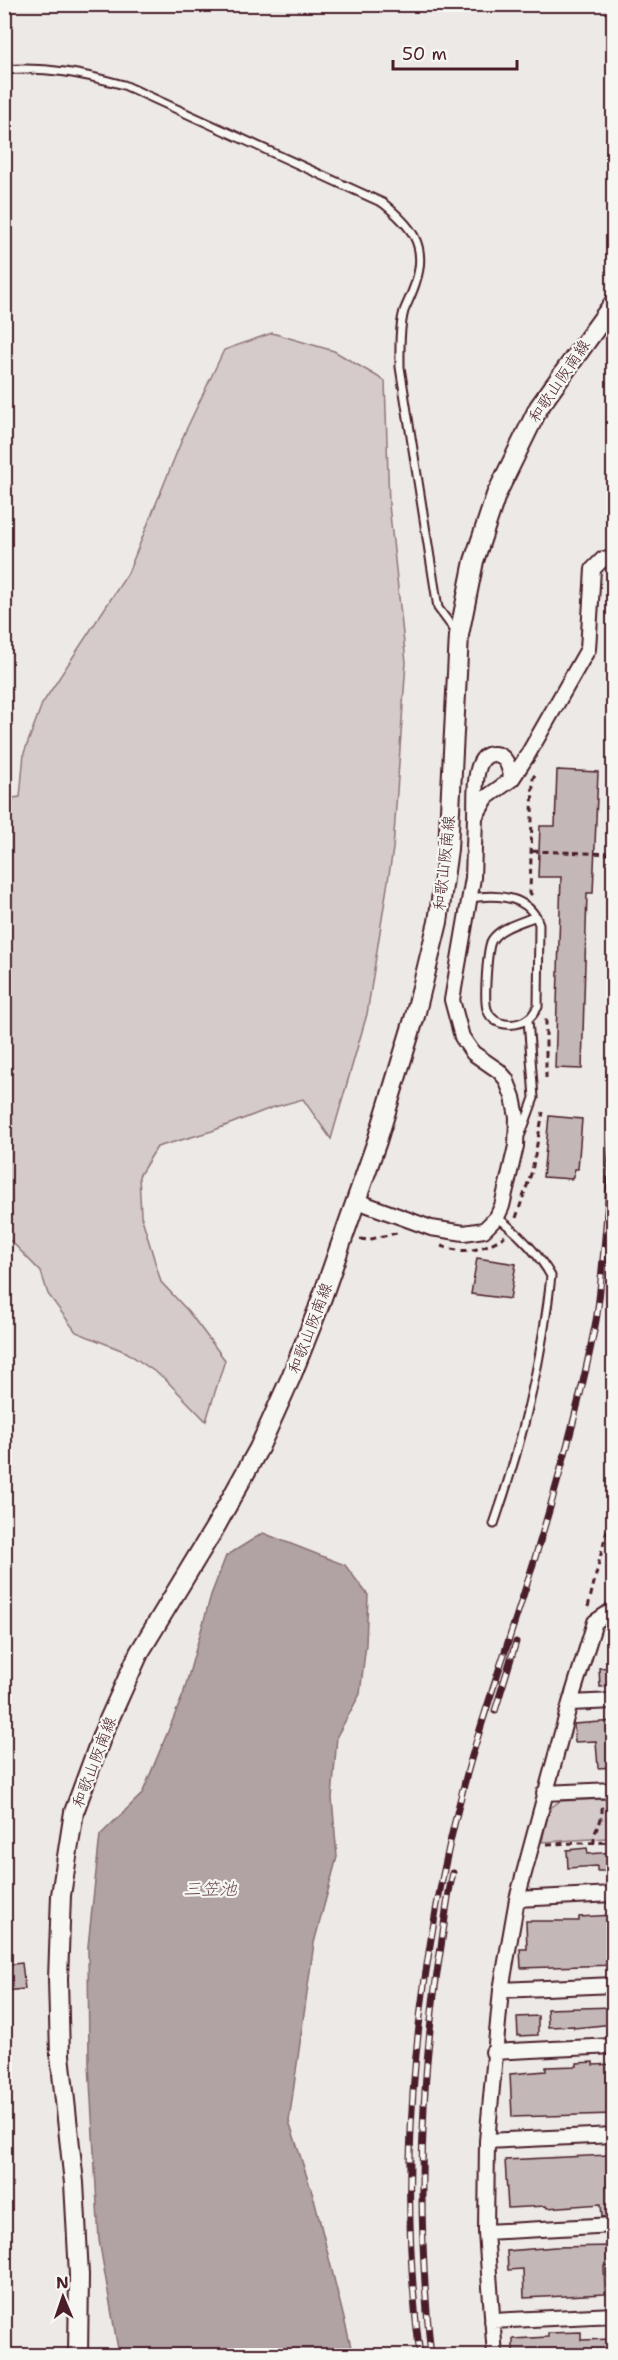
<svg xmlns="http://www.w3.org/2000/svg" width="618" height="2360" font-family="'Shantell Sans','Klee One',sans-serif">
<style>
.green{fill:#d4cbca;stroke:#8f757a;stroke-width:1.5}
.water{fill:#b1a2a3;stroke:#886e73;stroke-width:1.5}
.building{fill:#c4b7b7;stroke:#4a1f2b;stroke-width:1.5}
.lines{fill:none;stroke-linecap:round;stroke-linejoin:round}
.lane-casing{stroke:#4a1f2b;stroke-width:11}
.street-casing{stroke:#4a1f2b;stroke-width:18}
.secondary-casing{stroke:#4a1f2b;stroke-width:22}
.path{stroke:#4a1f2b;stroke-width:3;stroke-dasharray:6 4.5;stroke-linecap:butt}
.lane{stroke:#f6f6f2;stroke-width:7}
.street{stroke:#f6f6f2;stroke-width:14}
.secondary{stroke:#f6f6f2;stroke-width:18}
.rail-casing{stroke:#4a1f2b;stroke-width:7}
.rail{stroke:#f6f6f2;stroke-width:4.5;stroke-dasharray:14;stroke-linecap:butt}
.labels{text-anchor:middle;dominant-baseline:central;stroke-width:4.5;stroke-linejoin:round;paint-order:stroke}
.street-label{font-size:16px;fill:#4a1f2b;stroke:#f6f6f2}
.water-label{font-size:18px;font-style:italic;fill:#6e4d55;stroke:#f6f6f2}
</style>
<rect width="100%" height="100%" fill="#ece9e6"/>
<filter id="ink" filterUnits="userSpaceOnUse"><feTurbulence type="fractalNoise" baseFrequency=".0167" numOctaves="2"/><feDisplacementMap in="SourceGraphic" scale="12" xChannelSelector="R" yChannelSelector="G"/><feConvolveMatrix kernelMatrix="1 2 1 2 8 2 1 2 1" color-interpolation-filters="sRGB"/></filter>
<g filter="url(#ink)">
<!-- green -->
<path class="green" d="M272 333 334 351 385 381 389 505 406 662 393 849 367 1014 331 1139 303 1099 271 1108 212 1131 157 1147 139 1176 141 1215 161 1282 188 1311 225 1360 206 1421 164 1378 126 1352 76 1332 48 1294 41 1272 11 1241 5 1240V799L20 797 24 753 42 704 128 573 185 432 224 350Z
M606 1799 608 1838 542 1842 549 1809 560 1801Z"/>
<!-- water -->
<path class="water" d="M263 1533 345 1565 368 1595 366 1644 360 1694 337 1736 332 1798 337 1857 314 1943 289 2121 315 2202 353 2355H119L99 2240 89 2064 88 1946 100 1835 142 1794 183 1695 211 1595 226 1556Z"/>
<!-- building -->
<path class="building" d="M557 770 598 772 593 893H587L582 1069 555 1068 561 877H538L540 826H555Z
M549 1116 582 1119 578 1169H575L572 1179 543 1177Z
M477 1258 516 1264 510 1299 471 1294Z
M614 1667V1686L600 1687 599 1668Z
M614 1721V1767L598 1768 596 1741 575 1742 574 1724Z
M587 1848 588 1854 614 1852V1871H597V1866L568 1868 567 1850Z
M614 1915V1965L521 1968 520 1949H527L526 1921H579V1917Z
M22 1963 25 1989 4 1991V1965Z
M614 2007V2024L574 2028V2026L548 2027 547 2009Z
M538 2016V2035L518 2036 517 2017Z
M593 2062V2065L614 2064V2114L512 2117 510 2074 546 2071V2067L577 2066V2063Z
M608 2155V2158L614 2157V2216L602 2217 601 2204 547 2208 546 2206 508 2208 505 2160Z
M614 2246V2265L604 2266 605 2294 524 2298 523 2269 508 2270 507 2251 555 2247Z
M581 2332V2340L614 2339V2355H513V2339L548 2337V2333Z"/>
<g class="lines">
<defs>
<path id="lane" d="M4 70C46 66 84 74 124 85L383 203C410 225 428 244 416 281 413 292 408 301 404 311 399 329 400 349 400 367L438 608 456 632
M470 898C496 894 529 895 539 924L538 1007C535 1010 533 1016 529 1018 516 1028 492 1027 487 1009 484 1000 487 947 492 940 500 927 523 922 536 916
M521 1134 534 1098 528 1019
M494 1524C522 1443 542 1362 551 1276 538 1253 518 1233 497 1217"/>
<path id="street" d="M475 815C476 800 471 753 494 754 507 755 509 768 512 779
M357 1201 431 1228 464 1233 484 1230 497 1217 502 1206 516 1146 517 1117 513 1097 506 1079 499 1071 473 1053 462 1037 452 1000 473 878 475 817 487 797 512 779 527 756 588 649 593 569 603 559
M570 1703 614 1701
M544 1793 614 1790
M517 1899 614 1894
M501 1990 614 1985
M493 2052 614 2046
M487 2141 614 2135
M486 2232 614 2225
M492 2321 614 2315
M495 2356 486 2232 487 2141 501 1990 517 1899 570 1703 595 1622 614 1609"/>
<path id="secondary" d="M78 2356 79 2275 74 2183 60 2055 58 1979 61 1895 74 1812 103 1733 139 1653 217 1524 259 1448 291 1377 318 1309 377 1141 415 1016 438 922 448 849 459 635 474 561 496 495 539 407 614 303"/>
</defs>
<!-- lane casing -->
<use href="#lane" class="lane-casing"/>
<!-- street casing -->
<use href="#street" class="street-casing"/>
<!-- secondary casing -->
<use href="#secondary" class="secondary-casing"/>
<!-- path -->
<path class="path" d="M532 851 614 854
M532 895 530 893 533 778 537 771
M546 1078V1016
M516 1218 532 1171 543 1112
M360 1239 367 1240 401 1232
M441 1246C466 1255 482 1250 505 1236
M588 1607 614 1501
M594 1843C593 1827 603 1826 602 1808L599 1806
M547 1844 614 1842"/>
<!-- lane -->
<use href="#lane" class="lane"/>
<!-- street -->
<use href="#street" class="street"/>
<!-- secondary -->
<use href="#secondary" class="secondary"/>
<defs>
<path id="rail" d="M495 1711 516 1642
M420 2356C395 2162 417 1958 468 1770 490 1692 518 1616 541 1538 562 1468 581 1397 595 1326 599 1307 600 1288 602 1269 608 1213 611 1158 614 1102
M431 2356C417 2223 419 2090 439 1959 444 1931 446 1901 453 1873"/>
</defs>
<!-- rail casing -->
<use href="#rail" class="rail-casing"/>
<!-- rail -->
<use href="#rail" class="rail"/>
</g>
</g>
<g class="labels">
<!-- street labels -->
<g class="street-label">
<text transform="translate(559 381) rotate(-56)">和歌山阪南線</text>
<text transform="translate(444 863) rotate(-84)">和歌山阪南線</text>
<text transform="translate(310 1328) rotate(-69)">和歌山阪南線</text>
<text transform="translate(94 1762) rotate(-69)">和歌山阪南線</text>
</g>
<!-- water labels -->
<g class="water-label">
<text x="210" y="1889">三笠池</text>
</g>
</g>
<!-- margin -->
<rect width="618" height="2360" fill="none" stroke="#f6f6f2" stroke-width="24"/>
<rect x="12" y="12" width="594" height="2336" fill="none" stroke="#4a1f2b" stroke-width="2" filter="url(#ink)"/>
<!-- north arrow -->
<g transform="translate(63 2297) rotate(358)" stroke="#f6f6f2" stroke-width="4.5" paint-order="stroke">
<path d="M0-4.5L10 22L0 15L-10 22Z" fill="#4a1f2b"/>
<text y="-9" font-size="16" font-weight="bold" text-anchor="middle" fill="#4a1f2b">N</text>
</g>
<!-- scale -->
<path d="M393 60v9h124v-9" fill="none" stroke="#4a1f2b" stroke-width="3"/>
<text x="402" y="60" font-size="18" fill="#4a1f2b" stroke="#f6f6f2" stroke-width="4.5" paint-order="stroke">50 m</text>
</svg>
